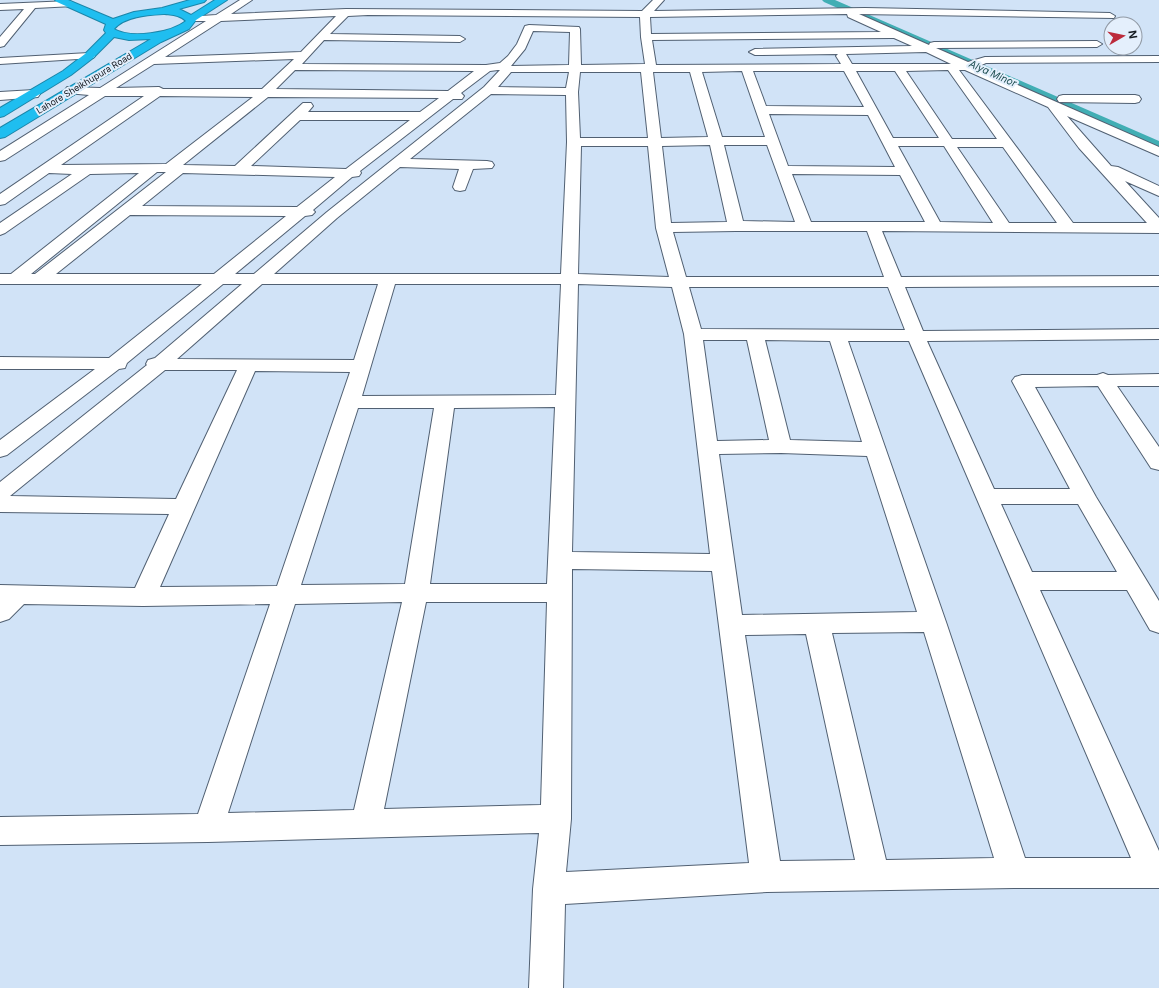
<svg xmlns="http://www.w3.org/2000/svg" width="1159" height="988" font-family="Inter,sans-serif">
<style>
.lines{fill:none;stroke-linecap:round;stroke-linejoin:round}
.canal{fill:#41aeb4;fill-rule:evenodd}
.minor-casing{stroke:#516072;stroke-width:2}
.highway-casing{stroke:#1c85a8;stroke-width:2}
.minor{fill:#fff;fill-rule:evenodd}
.highway{fill:#1fbef0;fill-rule:evenodd}
.labels{text-anchor:middle;dominant-baseline:central;stroke-width:4;stroke-linejoin:round;paint-order:stroke}
.far-street-label{font-size:9px;fill:#151b22;stroke:#e4effc}
.far-water-label{font-size:10px;font-style:italic;fill:#1c4c4f;stroke:#e4effc}
</style>
<rect width="100%" height="100%" fill="#d1e3f7"/>
<g class="lines">
<!-- canal -->
<path class="canal" d="M822 0H835L1159 141V150L824 2Z"/>
<defs>
<path id="minor" d="M240 0H252L231 14 346 9 642 11 653 0H664L654 11 865 8 1110 13 1115 16 1114 18 859 14 929 45 930 43 934 42 1097 41 1102 44 1097 47 936 48 968 62 985 57 1159 56V62L986 63 977 67 1159 147V156L1067 116 1111 166 1118 167 1159 186V196L1125 181 1159 218V233L882 231 901 277 1159 276V286L905 287 923 331 1159 329V339L927 341 994 489H1070L1012 381 1015 377 1022 375H1097L1103 373 1108 375 1159 374V386H1117L1159 447V470L1151 468 1098 386 1035 387 1096 497 1159 601V633L1150 630 1127 590H1040L1159 851V888H1014L767 892 565 904 563 988H529L533 889 539 833 208 842 0 845V817L198 814 270 604 143 606 24 604 9 619 0 622V585L135 588 169 514 0 512V482L147 365 146 364 148 360 155 358 242 284H223L127 363 125 368 119 369 7 455 0 457V440L95 369H0V357L109 358 202 284H0V274H11L139 173 90 174 5 233 0 235V223L72 174 49 173 5 204 0 205V194L144 96H105L5 160 0 161V151L89 95 67 93 65 90 67 87 100 88 206 21H187L186 19 187 17 216 15ZM847 14 848 17 881 32 651 34 650 17ZM368 15 640 17 641 37 645 64 581 65 580 29 579 27 529 25 525 26 517 44 508 56 500 63 486 65 302 64 324 40 460 42 465 39 460 36 330 34 348 16ZM336 16 301 52 165 57 221 21ZM533 31 570 32 569 65 511 66 525 49ZM891 38H894L912 46 755 49 749 52 755 55 838 54 836 56 841 64 656 65 652 40ZM926 52 951 64H852L846 54ZM294 59 262 89H163L159 87 116 88 154 64ZM295 70 474 71 448 91 276 89ZM498 70H500L484 87 327 212 254 274H235L305 216 312 215 315 212 313 210 352 177 359 176 361 173 360 171 453 99H462L464 96 461 93 490 71ZM948 70 997 139H952L906 71ZM959 70H965L1048 107 1079 148 1147 223H1073ZM742 71 765 137H722L702 72ZM753 71H844L864 107 766 106ZM856 71H895L939 138H893ZM511 72H569L566 88 498 87ZM580 72H641L648 138H580L578 92ZM653 72H690L708 137 661 138ZM491 94 566 95 567 142 561 274H274L337 218 400 167 459 169 453 187 455 190 460 191 465 190 473 169 492 168 494 165 492 162 487 161 410 159ZM160 96 253 97 166 164 61 165ZM268 97 439 98 420 112H308L313 106 311 103H303L235 166 183 165ZM769 114 868 115 895 167 788 166ZM300 120H410L346 169 251 166ZM710 145 727 222 671 223 662 146ZM724 145H767L795 222 743 221ZM581 146H648L656 228 669 277 578 274ZM898 146H944L993 223 940 222ZM957 147H1003L1057 223H1009ZM157 172H166L35 274H31ZM183 173 335 177 297 207 142 206ZM792 174 900 175 925 222H811ZM130 215 286 216 214 274H56ZM736 231H867L884 277H686L673 232ZM262 284H378L354 360 177 359ZM395 284H561L556 395 362 396ZM578 284 672 287 684 334 710 554 572 552ZM689 287H888L905 330 701 329ZM703 340H747L769 440 717 441ZM765 340 830 341 862 442 790 440ZM848 341H909L1131 858H1025L946 622ZM165 370H237L176 499 10 496ZM255 371 350 372 277 586 160 587ZM555 407 547 584H430L454 408ZM358 408H434L405 584 301 585ZM781 453 867 456 917 612 742 615 719 454ZM1001 504H1078L1117 572H1032ZM572 569 712 571 749 863 566 872 571 819ZM402 602 354 810 228 813 295 604ZM426 602H547L541 805 384 809ZM924 632 994 858 886 860 832 633ZM806 634 855 860 780 861 745 635Z
M70 1 75 4 74 6 35 8 4 46 0 47V37L24 9 0 10V4Z
M89 53 93 54 95 56 93 58 0 64V58Z
M34 90 38 91 40 94 38 97 0 100V92Z
M1063 95H1135L1139 96 1141 99 1139 102 1135 103 1059 102 1057 99 1059 96Z"/>
<path id="highway" d="M55 0H68L113 19 134 12 162 8 190 0H206L204 2 179 9 191 15 215 0H227L196 20 189 29 161 42 5 137 0 138V128L151 39 129 40 114 37 93 58 71 75 4 116 0 117V108L63 71 85 54 106 33 104 30 106 24 57 2ZM165 14C173 15 180 15 186 21 171 33 131 39 114 29 125 16 149 15 165 14Z"/>
</defs>
<!-- minor casing -->
<use href="#minor" class="minor-casing"/>
<!-- highway casing -->
<use href="#highway" class="highway-casing"/>
<!-- minor -->
<use href="#minor" class="minor"/>
<!-- highway -->
<use href="#highway" class="highway"/>
</g>
<g class="labels">
<!-- far-street labels -->
<g class="far-street-label">
<text transform="translate(84 83) rotate(-31)">Lahore Sheikhupura Road</text>
</g>
<!-- far-water labels -->
<g class="far-water-label">
<text transform="translate(993 73) rotate(24)">Alya Minor</text>
</g>
</g>
<!-- north arrow -->
<g transform="translate(1123 36) rotate(81)"><circle r="19" fill="#e4effc" stroke="#919aa5"/>
<path d="M0-3L7 15L0 10L-7 15Z" fill="#bc2b3c"/>
<text y="-6" font-size="11" font-weight="bold" text-anchor="middle" fill="#151b22">N</text>
</g>
</svg>
